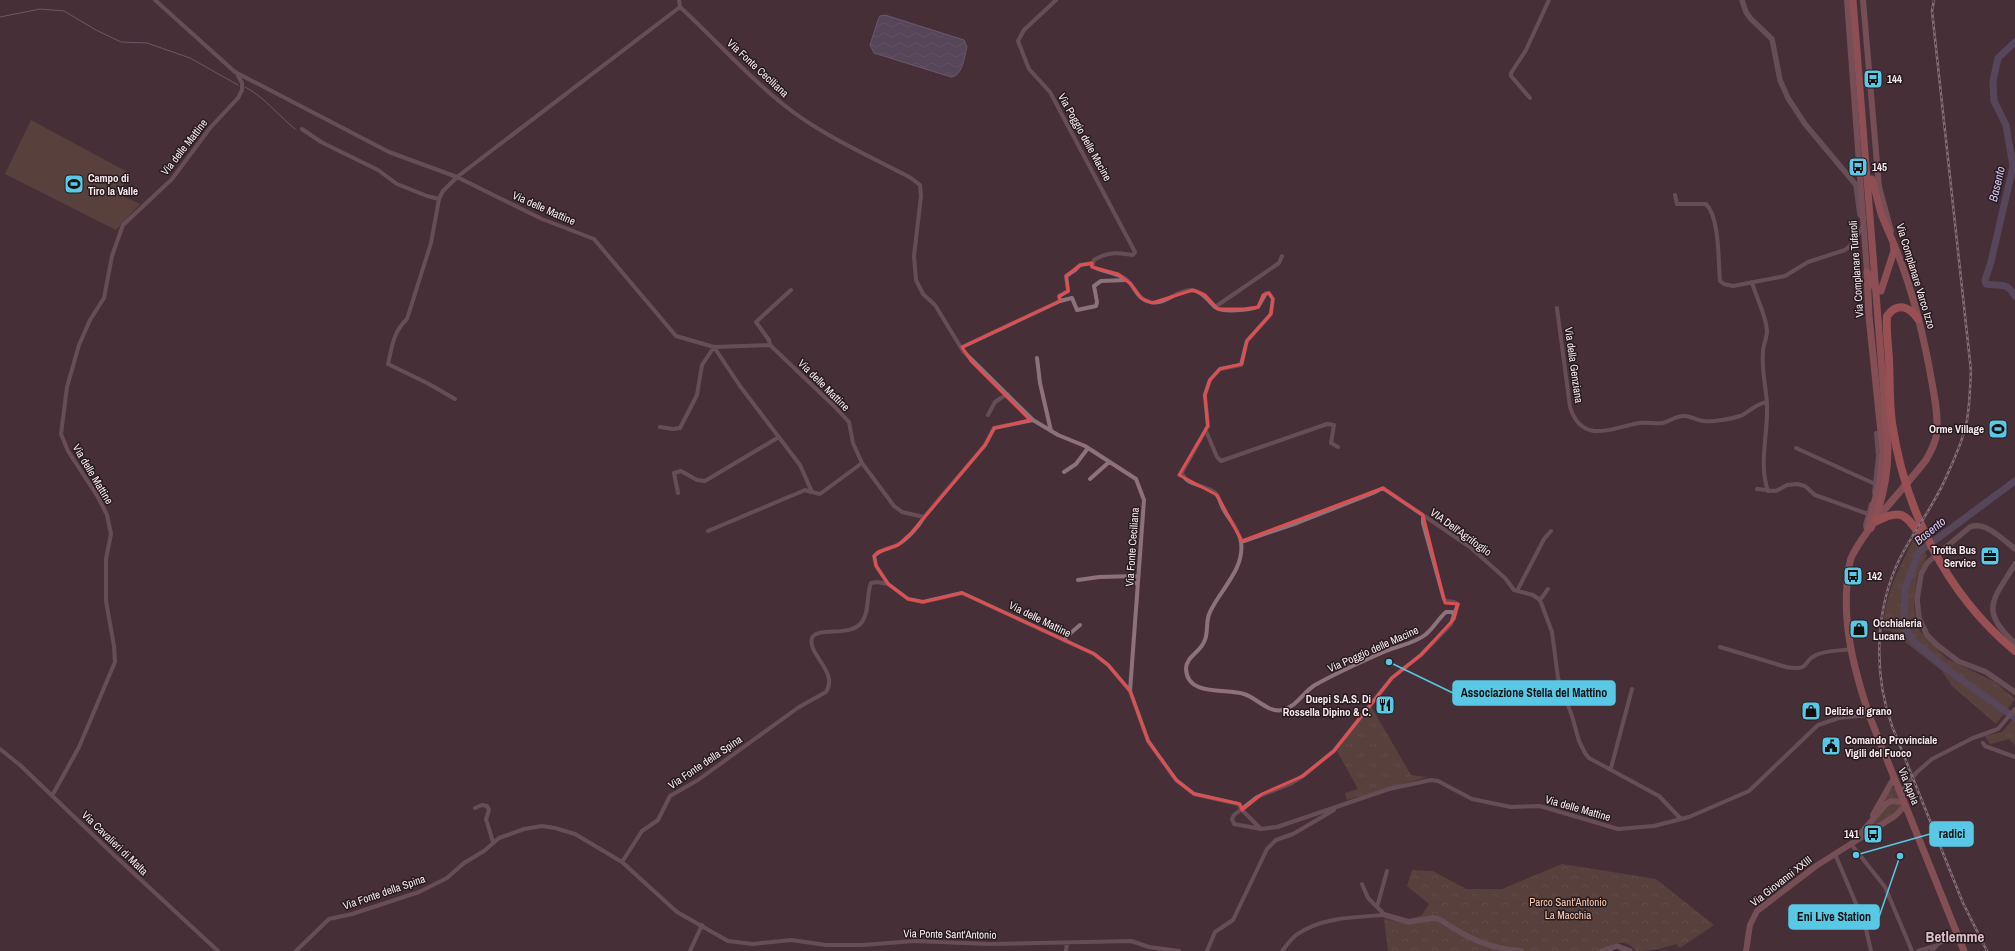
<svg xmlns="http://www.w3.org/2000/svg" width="2015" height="951" font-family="'Archivo Narrow',sans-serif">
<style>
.grass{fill:url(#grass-tufts)}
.forest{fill:url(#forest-crowns)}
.pitch{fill:#6e5444}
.water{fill:url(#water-waves);stroke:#9689a2}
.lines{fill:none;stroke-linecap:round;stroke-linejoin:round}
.stream{stroke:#9689a2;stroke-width:1}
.river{stroke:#6c6082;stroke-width:7}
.minor{stroke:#8e727b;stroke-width:4}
.tertiary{stroke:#8e727b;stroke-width:5.5}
.secondary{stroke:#af7479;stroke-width:6}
.primary{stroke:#cf7677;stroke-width:7}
.trunk{stroke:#e57776;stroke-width:7}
.motorway{stroke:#fb7874;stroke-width:8}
.rail-casing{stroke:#cebcc2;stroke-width:2.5}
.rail{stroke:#261b1f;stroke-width:1;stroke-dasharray:3;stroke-linecap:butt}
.marked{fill:none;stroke:#dd4f50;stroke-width:3;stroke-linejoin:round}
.labels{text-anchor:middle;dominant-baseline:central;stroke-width:3;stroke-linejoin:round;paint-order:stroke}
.street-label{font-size:11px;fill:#f9e9ee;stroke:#261b1f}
.poi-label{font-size:11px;font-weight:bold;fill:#f9e9ee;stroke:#261b1f;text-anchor:start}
.park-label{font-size:11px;fill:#fbcaae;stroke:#261b1f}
.water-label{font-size:12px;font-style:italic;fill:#d9c9f9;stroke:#261b1f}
.district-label{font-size:15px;font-weight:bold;fill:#debfc9;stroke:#261b1f}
.leader{fill:none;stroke:#59c8e4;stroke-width:1.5}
.callout-dot{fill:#59c8e4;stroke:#261b1f;stroke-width:1.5}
.callout{fill:#59c8e4;stroke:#59c8e4;stroke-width:1.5}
.callout-label{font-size:12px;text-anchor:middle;font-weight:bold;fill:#111}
</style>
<defs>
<pattern id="grass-tufts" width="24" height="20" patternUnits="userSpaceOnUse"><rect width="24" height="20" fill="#6e5444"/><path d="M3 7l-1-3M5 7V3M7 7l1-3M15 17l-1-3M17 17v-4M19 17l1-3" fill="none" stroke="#836d5f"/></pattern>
<pattern id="forest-crowns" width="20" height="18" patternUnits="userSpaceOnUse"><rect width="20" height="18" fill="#6e5444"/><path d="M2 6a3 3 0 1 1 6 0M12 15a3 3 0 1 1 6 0" fill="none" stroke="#836d5f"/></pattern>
<pattern id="water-waves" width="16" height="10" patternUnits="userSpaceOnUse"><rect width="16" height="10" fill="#6c6082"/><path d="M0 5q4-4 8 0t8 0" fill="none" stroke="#827794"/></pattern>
</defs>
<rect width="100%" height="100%" fill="#472f38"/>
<!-- grass -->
<path class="grass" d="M1916 535 1927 556 1917 575 1914 604 1916 620 1920 631 1946 658 1995 682 2015 699 1996 724 1952 686 1942 671 1891 631 1883 630C1884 596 1900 565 1916 535Z
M1372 708 1411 775 1427 777 1347 800 1345 793 1358 789 1337 751 1367 710Z
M2015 717V745L2009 739 1990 744 1985 736 2002 732Z
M1892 788H1895L1900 799 1874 814Z
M1891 803 1902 804 1899 810 1865 833 1884 809Z"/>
<!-- forest -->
<path class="forest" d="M1562 864 1656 879 1714 925 1680 948 1676 944C1664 948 1651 951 1638 951 1634 950 1631 945 1628 944 1619 941 1610 945 1604 951H1388L1384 919 1400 922 1422 915 1429 904 1407 886 1412 870 1433 871 1466 889H1502Z"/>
<!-- pitch -->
<path class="pitch" d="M31 120 131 174 118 194 140 204 116 230 5 174Z"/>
<!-- water -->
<path class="water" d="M885 15 964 40 967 47C964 57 963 76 951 77L874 53 870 45 878 20 880 16Z"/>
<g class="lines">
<!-- stream -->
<path class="stream" d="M0 17 40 9 64 11 96 30 121 42 147 43 190 58 238 85
M245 87C262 95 279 116 295 129
M2013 166 2015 167"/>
<!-- river -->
<path class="river" d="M2015 42 1998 58 1993 81 1994 101 2006 125 2013 166 1991 262 1985 280 1986 284C2001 287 2006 281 2015 296
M2015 481 1919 552 1905 588 1904 619 1906 630 1914 642 1948 670 2015 718"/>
<!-- minor -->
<path class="minor" d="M155 0 235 72 389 152 457 177 542 219 594 239 676 336 714 347 770 345 834 406 849 422 853 443 862 463 894 506 902 512 924 517C919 526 907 540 897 545 889 549 880 549 874 556L876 566 888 584 908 599 923 602 962 593 1094 654 1108 665 1130 691 1148 741 1176 780 1194 794 1238 804 1242 810 1261 829
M679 0 680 7
M1056 0 1024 30 1018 41 1029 69 1050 92 1135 252 1133 255C1117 253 1109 251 1094 260L1092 266C1100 272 1114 271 1126 279 1134 285 1137 298 1147 301 1163 308 1175 290 1191 290 1203 291 1207 300 1215 307 1222 313 1250 310 1258 307L1266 293H1269L1273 299 1271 314 1247 341 1241 365 1220 369 1210 380 1205 395 1208 426 1182 472C1184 485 1205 485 1214 492 1220 496 1220 504 1224 510 1230 521 1239 529 1241 542 1245 569 1220 590 1210 612 1205 622 1209 633 1204 642 1200 652 1186 657 1186 669 1187 697 1227 688 1244 694 1257 698 1268 713 1282 710 1297 707 1303 692 1315 685 1338 672 1363 661 1386 651 1400 645 1413 644 1425 635 1433 629 1438 619 1446 612H1452L1454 615 1451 624 1421 655 1392 678 1334 751 1303 776 1290 784 1257 797 1234 815 1232 819 1234 824 1261 829 1277 827 1389 789 1431 780 1438 781 1472 799 1511 807 1540 806 1618 829 1654 826 1689 817 1749 791 1818 725 1839 718 1869 715
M680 7C715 39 747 76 784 105 821 135 870 156 911 178L920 185 921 196 914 256 916 280 923 294 935 305 963 351 1033 420 1058 435 1085 446 1136 479 1144 500 1130 691
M1530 98 1511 76V73L1526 50 1549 0
M302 129 321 142 378 170 397 184 427 196 439 199
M1675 195 1677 204H1706C1720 218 1718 261 1720 281L1724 284 1733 286 1785 276 1808 262 1845 250 1852 244 1863 226
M1092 263 1080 265 1075 270 1066 276 1068 291 1059 296 1060 301 1072 298 1077 310 1096 306 1097 302 1094 286 1101 281 1126 280
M1752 282C1756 298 1766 314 1767 331 1767 338 1763 345 1763 352 1761 374 1768 392 1767 412 1767 438 1759 466 1768 491
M1215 307 1279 263 1282 256
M1557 308 1570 407C1582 445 1611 428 1639 423 1647 422 1656 424 1663 423 1670 421 1676 416 1684 416 1689 415 1697 421 1704 421 1713 422 1731 419 1740 416 1749 412 1757 403 1767 402
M770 345 769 340 756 322 791 290
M962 347 1060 301
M1037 358 1040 383 1051 431
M455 399 429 384 388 364C392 347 393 332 407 319L431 243 439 199 443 191 457 177 680 7
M988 415 995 402 1007 394
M660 427 673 429 680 428 697 395 702 365 714 347 740 386 800 465 812 492 820 494 862 463
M1206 431 1217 457 1221 461 1327 424 1334 425 1331 443 1338 447
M1796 448 1875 484
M1064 472 1076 464 1088 448
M1090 479 1109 462
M1757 489 1776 491 1787 485 1797 484 1805 486 1815 495 1868 514
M678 493 674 473 681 471 697 480 705 481 779 437
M1874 493 1878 456 1876 433
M1423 515V523L1444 599 1446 601 1454 602 1458 604 1454 615
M924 517 985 445 994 428 1033 420
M1866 530 1865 525 1871 504
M708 531 805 490 812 492
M1241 542 1297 523 1373 493 1383 488 1470 547 1505 578 1514 590 1533 595 1540 600 1552 632 1558 678 1572 716 1579 741 1585 753 1589 758 1659 796 1681 819
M1078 580 1099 577 1138 576
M1127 584 1138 583
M1517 591 1544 539 1551 531
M1540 600 1548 589
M1065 641 1066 637 1080 625
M1720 647 1786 667C1812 671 1801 662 1816 655 1826 650 1841 651 1851 649
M1983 743 1985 746 2015 757
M0 749 20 765 114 855 218 951
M1611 768 1632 689
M1900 793 1917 772 1932 759 1973 738 1998 729 2015 709
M52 796 79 747 115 662 114 646 106 601V559L111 534 107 515 98 497 68 451 61 434 67 387 79 345 90 320 104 298 112 256 123 225 172 179 210 128 238 98 242 90V83L236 72
M475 808 482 805 487 806 489 810 486 819 493 842
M1851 844 1885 887 1912 951
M1835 854 1865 925 1871 951
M622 862 642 831 658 820 670 796 698 780 799 707 826 692C839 672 807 654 812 638 817 626 851 638 862 622 870 611 866 596 871 583L877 582 888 584
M1362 884 1368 898 1385 915
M1377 907 1387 871
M296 951 329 919 352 914 419 892 447 878 464 863 484 851 499 838 524 829 542 826 555 828 575 834 622 862 677 912 728 941 753 944 791 940 826 945H863L914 941 989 944 1131 941 1149 947 1179 951
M690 951 702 925
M1066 951 1067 943
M1207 951 1215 932 1233 920 1267 849 1276 840 1293 834 1334 810
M1282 951C1286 946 1291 939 1296 935 1321 917 1356 917 1385 915
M1918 951 1935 946
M1932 951 1939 943 1958 936"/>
<!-- tertiary -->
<path class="tertiary" d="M1742 0 1746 12 1751 19 1772 39 1780 80 1788 98 1805 124 1856 185 1860 215 1864 218
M2015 549C2003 540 1986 521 1970 527L1927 563 1921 574 1917 599 1919 618 1927 635 1937 645 1958 661 1986 672 2015 692
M2015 564C1994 599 1978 610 2015 643
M1385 915 1409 922 1433 918 1439 919C1468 938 1486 948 1521 951
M1602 951 1617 946 1630 951"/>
<!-- secondary -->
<path class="secondary" d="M1847 0 1867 272
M1863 0 1879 187 1891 231
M1873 815 1894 778
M1856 839 1886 804 1891 801 1904 802
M1746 951 1750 925 1757 911 1816 866 1895 816 1905 806"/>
<!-- primary -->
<path class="primary" d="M1894 244C1912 288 1924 336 1932 383 1935 399 1938 415 1937 432 1936 442 1931 451 1926 460 1903 490 1871 521 1853 554 1848 562 1848 574 1847 584 1843 629 1855 672 1869 715L1964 951
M1867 273 1869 316 1883 452 1880 481 1868 528"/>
<!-- trunk -->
<path class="trunk" d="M1853 0 1888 447C1888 475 1883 502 1871 528
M1872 179 1881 214 1893 242 1894 251 1881 291
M1867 272 1875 288"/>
<!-- motorway -->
<path class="motorway" d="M1918 319C1909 306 1897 302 1887 316 1886 330 1888 344 1889 359 1890 380 1889 401 1892 423 1905 510 1946 594 2015 651
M1877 521C1899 509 1906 513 1919 534"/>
<defs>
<path id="rail" d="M1934 0 1932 11 1971 371C1970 385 1970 399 1968 413 1966 433 1956 455 1948 473 1936 503 1915 529 1900 558 1875 609 1873 673 1892 726L1963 903 1987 951"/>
</defs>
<!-- rail casing -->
<use href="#rail" class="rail-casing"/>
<!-- rail -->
<use href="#rail" class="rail"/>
</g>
<!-- marked area -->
<path d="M0 0H2015V951H0ZM1092 263V267L1118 274 1131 284 1141 298 1152 303 1193 290 1205 295 1218 309H1244L1258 307 1263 295 1269 293 1273 299 1271 314 1247 341 1242 364 1220 369 1210 380 1205 395 1208 426 1179 475 1217 495 1242 541 1383 488 1423 515 1445 603 1458 604 1454 619 1421 655 1392 678 1334 751 1303 776 1262 794 1242 810 1240 804 1194 794 1176 780 1148 741 1130 691 1108 665 1094 654 962 593 923 602 908 599 888 584 876 566 874 556 878 552 898 545 912 532 985 445 994 428 1030 420 971 361 962 347 1060 301 1059 296 1068 291 1066 276 1080 265Z" fill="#472f38" fill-opacity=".55" fill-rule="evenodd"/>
<path class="marked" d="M1092 263V267L1118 274 1131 284 1141 298 1152 303 1193 290 1205 295 1218 309H1244L1258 307 1263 295 1269 293 1273 299 1271 314 1247 341 1242 364 1220 369 1210 380 1205 395 1208 426 1179 475 1217 495 1242 541 1383 488 1423 515 1445 603 1458 604 1454 619 1421 655 1392 678 1334 751 1303 776 1262 794 1242 810 1240 804 1194 794 1176 780 1148 741 1130 691 1108 665 1094 654 962 593 923 602 908 599 888 584 876 566 874 556 878 552 898 545 912 532 985 445 994 428 1030 420 971 361 962 347 1060 301 1059 296 1068 291 1066 276 1080 265Z"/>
<!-- icons -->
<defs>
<symbol id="bus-square" viewBox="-11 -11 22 22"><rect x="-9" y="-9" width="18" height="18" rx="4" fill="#59c8e4" stroke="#261b1f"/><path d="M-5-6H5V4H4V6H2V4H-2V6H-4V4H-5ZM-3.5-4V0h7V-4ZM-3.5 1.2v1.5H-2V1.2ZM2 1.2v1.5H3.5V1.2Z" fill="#111"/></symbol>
<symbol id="stadium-square" viewBox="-11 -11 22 22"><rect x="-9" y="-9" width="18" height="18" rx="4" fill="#59c8e4" stroke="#261b1f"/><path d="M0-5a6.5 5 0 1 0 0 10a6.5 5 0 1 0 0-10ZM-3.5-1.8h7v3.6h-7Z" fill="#111"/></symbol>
<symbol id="office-square" viewBox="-11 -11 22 22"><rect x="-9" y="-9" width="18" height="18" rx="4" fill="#59c8e4" stroke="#261b1f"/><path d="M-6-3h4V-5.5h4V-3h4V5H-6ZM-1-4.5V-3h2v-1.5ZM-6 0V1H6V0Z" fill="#111"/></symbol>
<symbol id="shop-square" viewBox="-11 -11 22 22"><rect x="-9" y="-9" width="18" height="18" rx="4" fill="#59c8e4" stroke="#261b1f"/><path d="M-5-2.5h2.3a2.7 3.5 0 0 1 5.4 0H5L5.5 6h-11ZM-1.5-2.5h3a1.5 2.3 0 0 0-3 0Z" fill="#111"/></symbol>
<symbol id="restaurant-square" viewBox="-11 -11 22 22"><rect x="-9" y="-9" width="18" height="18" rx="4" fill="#59c8e4" stroke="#261b1f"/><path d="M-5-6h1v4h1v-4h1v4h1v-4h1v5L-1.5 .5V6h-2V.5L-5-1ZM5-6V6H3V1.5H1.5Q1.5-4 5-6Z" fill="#111"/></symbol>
<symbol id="civic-square" viewBox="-11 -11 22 22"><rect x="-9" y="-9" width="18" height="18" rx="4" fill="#59c8e4" stroke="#261b1f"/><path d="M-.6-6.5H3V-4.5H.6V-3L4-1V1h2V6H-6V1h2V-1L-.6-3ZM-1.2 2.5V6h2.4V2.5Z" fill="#111"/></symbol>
</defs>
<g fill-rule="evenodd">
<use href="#bus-square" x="1862" y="68" width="22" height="22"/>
<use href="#bus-square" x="1847" y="156" width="22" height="22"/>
<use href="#stadium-square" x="63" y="173" width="22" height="22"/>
<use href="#stadium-square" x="1987" y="418" width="22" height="22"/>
<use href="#office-square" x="1979" y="545" width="22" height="22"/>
<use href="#bus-square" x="1842" y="565" width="22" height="22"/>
<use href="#shop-square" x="1848" y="618" width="22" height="22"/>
<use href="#restaurant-square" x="1374" y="694" width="22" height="22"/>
<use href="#shop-square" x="1800" y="700" width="22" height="22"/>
<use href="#civic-square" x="1820" y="735" width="22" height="22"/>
<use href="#bus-square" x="1862" y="823" width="22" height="22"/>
</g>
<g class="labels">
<!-- street labels -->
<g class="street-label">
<text transform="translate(758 68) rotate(43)">Via Fonte Ceciliana</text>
<text transform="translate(1085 137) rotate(61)">Via Poggio delle Macine</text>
<text transform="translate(184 147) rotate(-52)">Via delle Mattine</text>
<text transform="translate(544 208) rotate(24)">Via delle Mattine</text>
<text transform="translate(1856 269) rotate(-94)">Via Complanare Tufaroli</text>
<text transform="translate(1916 276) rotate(73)">Via Complanare Varco Izzo</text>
<text transform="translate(1574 365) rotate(82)">Via della Genziana</text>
<text transform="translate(824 385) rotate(45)">Via delle Mattine</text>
<text transform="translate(93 474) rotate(59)">Via delle Mattine</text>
<text transform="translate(1461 532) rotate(36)">VIA Dell'Agrifoglio</text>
<text transform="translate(1132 547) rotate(-86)">Via Fonte Ceciliana</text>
<text transform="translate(1040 619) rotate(26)">Via delle Mattine</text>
<text transform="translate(1373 649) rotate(-24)">Via Poggio delle Macine</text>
<text transform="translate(705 762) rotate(-34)">Via Fonte della Spina</text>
<text transform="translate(1909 786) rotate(68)">Via Appia</text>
<text transform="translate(1578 808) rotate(16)">Via delle Mattine</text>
<text transform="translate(115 843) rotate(44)">Via Cavalieri di Malta</text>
<text transform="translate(1781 881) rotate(-38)">Via Giovanni XXIII</text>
<text transform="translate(384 892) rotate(-19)">Via Fonte della Spina</text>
<text transform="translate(950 934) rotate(1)">Via Ponte Sant'Antonio</text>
</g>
<!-- poi labels -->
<g class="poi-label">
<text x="1887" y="79">144</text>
<text x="1872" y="167">145</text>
<text x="88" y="178">Campo di<tspan x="88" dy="13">Tiro la Valle</tspan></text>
<text x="1984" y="429" text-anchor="end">Orme Village</text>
<text x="1976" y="550" text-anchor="end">Trotta Bus<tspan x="1976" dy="13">Service</tspan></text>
<text x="1867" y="576">142</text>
<text x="1873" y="623">Occhialeria<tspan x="1873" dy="13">Lucana</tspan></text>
<text x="1371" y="699" text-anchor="end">Duepi S.A.S. Di<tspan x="1371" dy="13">Rossella Dipino &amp; C.</tspan></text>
<text x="1825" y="711">Delizie di grano</text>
<text x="1845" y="740">Comando Provinciale<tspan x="1845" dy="13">Vigili del Fuoco</tspan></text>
<text x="1859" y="834" text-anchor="end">141</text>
</g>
<!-- park labels -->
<g class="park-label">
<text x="1568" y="902">Parco Sant'Antonio<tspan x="1568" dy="13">La Macchia</tspan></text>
</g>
<!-- water labels -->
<g class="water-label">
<text transform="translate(1997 184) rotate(-77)">Basento</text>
<text transform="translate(1930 531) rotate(-39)">Basento</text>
</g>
<!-- district labels -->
<g class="district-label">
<text x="1955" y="936">Betlemme</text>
</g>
</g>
<!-- callouts -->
<path class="leader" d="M1389 662L1453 693M1856 855L1930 834M1900 856L1879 917"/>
<g class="callout-dot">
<circle cx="1389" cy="662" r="4"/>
<circle cx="1856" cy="855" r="4"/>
<circle cx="1900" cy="856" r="4"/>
</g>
<g class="callout">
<rect x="1453" y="681" width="162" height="24" rx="4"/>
<rect x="1930" y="822" width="43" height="24" rx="4"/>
<rect x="1789" y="905" width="90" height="24" rx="4"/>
</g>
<g class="callout-label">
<text x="1534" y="697">Associazione Stella del Mattino</text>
<text x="1952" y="838">radici</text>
<text x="1834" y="921">Eni Live Station</text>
</g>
</svg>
